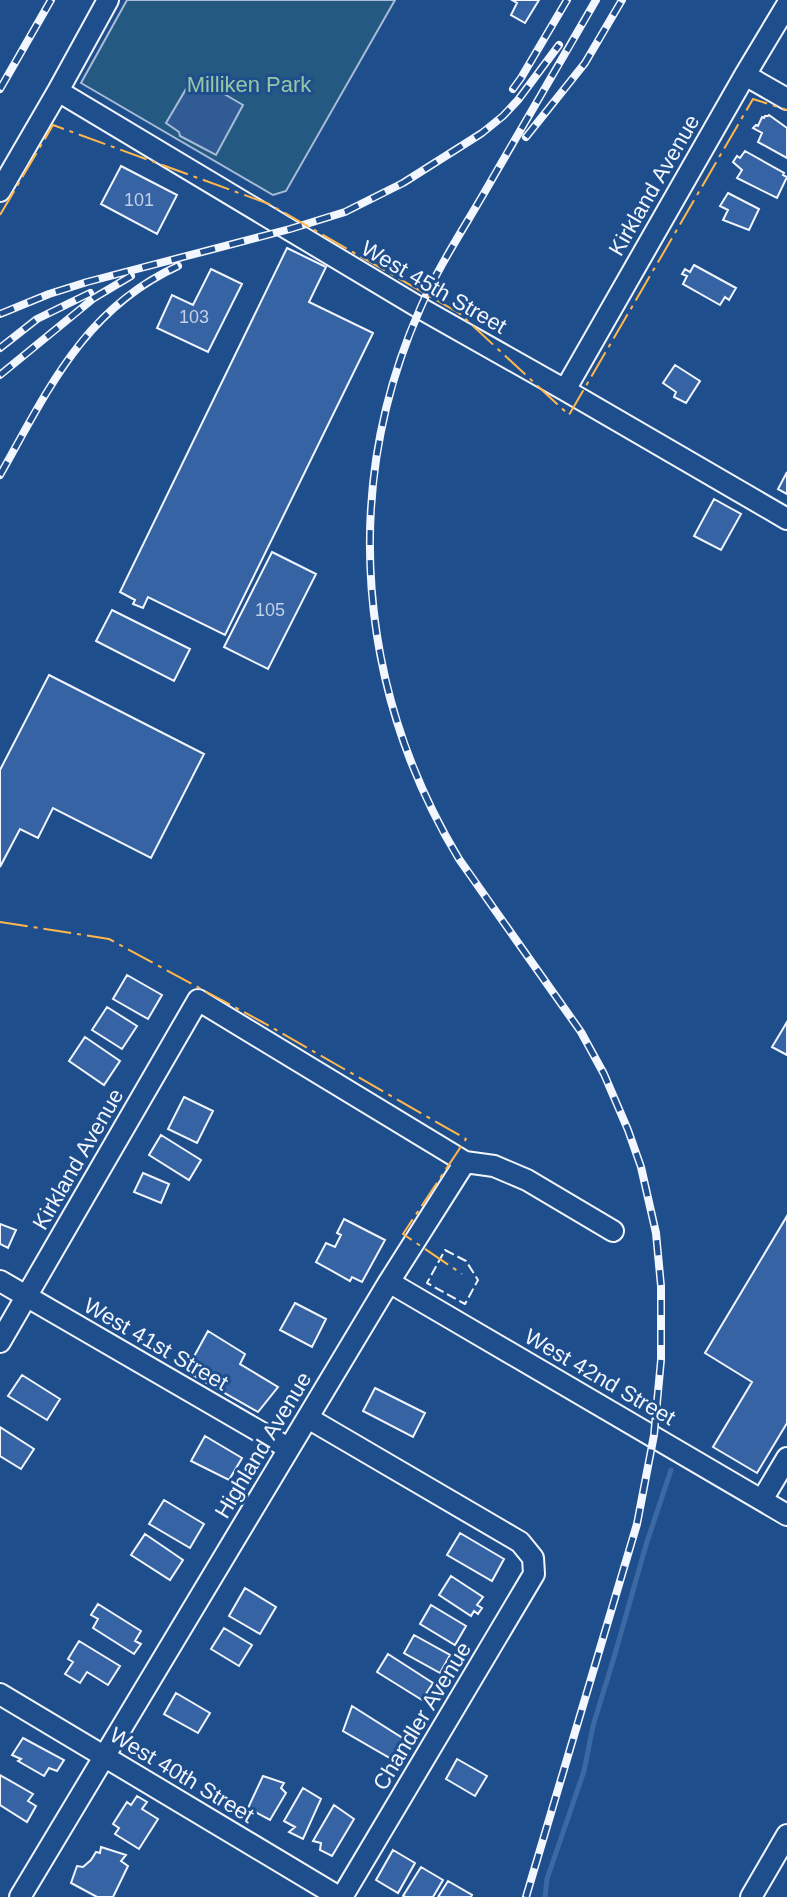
<svg xmlns="http://www.w3.org/2000/svg" width="787" height="1897" font-family="Helvetica,sans-serif">
<style>
.green{fill:#245a82;stroke:#a8bbd7;stroke-width:2}
.parking{fill:#305b95;stroke:#a8bbd7;stroke-width:2}
.lines{fill:none;stroke-linecap:round;stroke-linejoin:round}
.stream{stroke:#3b69a3;stroke-width:5}
.building{fill:#3563a3;stroke:#f2f6ff;stroke-width:2}
.minor-casing{stroke:#f2f6ff;stroke-width:24}
.minor{stroke:#1f4e8c;stroke-width:20}
.rail-casing{stroke:#f2f6ff;stroke-width:8}
.rail{stroke:#1f4e8c;stroke-width:5;stroke-dasharray:15;stroke-linecap:butt}
.fence{stroke:#f2f6ff;stroke-width:2;stroke-dasharray:10 4;stroke-linecap:butt}
.power{stroke:#ffb74d;stroke-width:2;stroke-dasharray:28 6 4 6;stroke-linecap:butt}
.labels{text-anchor:middle;dominant-baseline:central;stroke-width:6;stroke-linejoin:round;paint-order:stroke}
.number-label{font-size:18px;fill:#c3d1e8}
.park-label{font-size:22px;fill:#97c8a6;stroke:#1f4e8c}
.street-label{font-size:22px;fill:#f2f6ff;stroke:#1f4e8c}
</style>
<rect width="100%" height="100%" fill="#1f4e8c"/>
<!-- green -->
<path class="green" d="M127 0H395L286 191 273 195 81 83Z"/>
<!-- parking -->
<path class="parking" d="M202 81 243 105 216 155 180 136 179 132 166 123 189 84Z"/>
<g class="lines">
<!-- stream -->
<path class="stream" d="M545 1897 547 1879 584 1771 593 1726 615 1654 646 1545 671 1470"/>
</g>
<!-- building -->
<path class="building" d="M512 0H539L525 23 511 15 517 3Z
M769 115 787 128V158L758 142 762 133 753 128 756 125 758 126 762 117 764 118 765 116H768Z
M745 151 784 173 783 175 787 177 777 198 737 178 742 170 733 162 737 156 740 158Z
M121 166 177 195 157 234 101 204Z
M728 193 759 209 749 230 723 220 728 210 720 206Z
M287 248 326 267 309 302 373 333 225 635 148 597 143 608 133 604 135 600 120 592Z
M694 265 736 288 729 300 725 297 720 305 683 284 687 276 682 274 685 269 690 272Z
M211 269 242 284 208 352 157 328 172 295 193 305Z
M675 365 700 381 686 403 674 397 676 392 663 383Z
M787 472V494L778 489Z
M714 499 741 514 721 550 694 536Z
M272 552 316 574 268 669 224 647Z
M112 610 190 649 174 681 96 641Z
M49 675 204 754 151 858 53 808 38 838 20 829 0 867V770Z
M127 975 162 995 148 1019 113 999Z
M107 1007 137 1026 122 1049 92 1030Z
M787 1022V1055L772 1047Z
M85 1037 120 1061 104 1085 69 1061Z
M184 1097 213 1111 197 1143 168 1129Z
M161 1135 201 1160 189 1180 149 1155Z
M143 1173 169 1184 161 1203 134 1192Z
M787 1216V1423L757 1473 713 1447 752 1382 705 1353Z
M344 1219 385 1240 362 1282 352 1277 350 1281 316 1262 326 1243 335 1247 341 1235 337 1233Z
M0 1224 16 1230 8 1248 0 1244Z
M295 1303 326 1319 312 1347 280 1330Z
M208 1331 245 1354 240 1364 278 1387 258 1412 186 1371Z
M22 1375 60 1399 47 1420 8 1396Z
M375 1388 425 1413 413 1437 363 1411Z
M0 1427 34 1449 21 1469 0 1456Z
M205 1436 242 1458 229 1480 191 1461Z
M164 1500 204 1524 190 1548 149 1524Z
M460 1533 504 1559 492 1581 447 1555Z
M145 1534 183 1560 170 1580 131 1555Z
M451 1576 483 1597 477 1605 482 1608 478 1614 474 1611 471 1616 439 1595Z
M245 1588 276 1607 260 1634 229 1616Z
M98 1604 141 1631 135 1641 141 1644 134 1654 93 1628 98 1619 91 1615Z
M431 1605 466 1626 455 1645 420 1624Z
M224 1628 252 1645 239 1666 211 1649Z
M414 1635 450 1655 440 1673 404 1653Z
M79 1641 120 1666 108 1685 87 1672 80 1683 65 1674 73 1662 68 1659Z
M388 1654 433 1683 422 1700 377 1672Z
M176 1693 210 1713 198 1733 164 1714Z
M352 1706 404 1739 395 1761 343 1731Z
M23 1738 64 1760 57 1771 49 1768 44 1776 18 1761 21 1759 12 1755Z
M457 1759 487 1776 475 1796 446 1779Z
M0 1775 33 1794 28 1801 36 1806 27 1822 0 1805Z
M263 1776 284 1783 281 1788 286 1793 270 1820 248 1808Z
M303 1788 321 1799 303 1839 289 1832 295 1827 284 1821Z
M137 1796 147 1802 142 1809 158 1819 139 1849 115 1834 119 1828 113 1824 127 1802 131 1805Z
M334 1805 354 1819 332 1856 320 1850 321 1843 313 1841Z
M101 1847 126 1855 121 1861 128 1866 113 1897H97L71 1883 77 1866 83 1867 91 1860 96 1852 100 1853Z
M393 1850 415 1863 398 1893 376 1880Z
M421 1867 443 1880 433 1897H406L403 1896Z
M448 1881 472 1895 471 1897H438Z"/>
<g class="lines">
<defs>
<path id="minor" d="M745 75 787 99
M58 91 420 308 565 390 787 519
M0 191 58 91 108 0
M565 390 745 75 787 5
M0 1281 288 1448
M389 1282 787 1515
M0 1342 198 1000 465 1162
M308 1418 520 1542 533 1558 534 1574 342 1897
M762 1500 787 1458
M0 1694 339 1897
M20 1897 389 1282 465 1162 494 1166 527 1180 613 1231
M751 1897 787 1835"/>
</defs>
<!-- minor casing -->
<use href="#minor" class="minor-casing"/>
<!-- minor -->
<use href="#minor" class="minor"/>
<defs>
<path id="rail" d="M0 89 51 0
M513 89 521 78 567 0
M526 137 585 63 622 0
M0 314 49 294 87 282 290 229 345 212 403 183 482 133 503 116 518 100 559 45
M0 348 37 319 90 293
M0 375 94 298 131 276
M0 475C48 390 84 309 178 266
M526 1897 637 1524 654 1435 661 1360V1286L656 1233 641 1167 628 1130 604 1074 581 1032 459 859C358 691 340 490 420 309 438 267 464 228 487 188 523 125 560 63 596 0"/>
</defs>
<!-- rail casing -->
<use href="#rail" class="rail-casing"/>
<!-- rail -->
<use href="#rail" class="rail"/>
<!-- fence -->
<path class="fence" d="M445 1250 466 1261 478 1280 465 1304 427 1283Z"/>
<!-- power -->
<path class="power" d="M0 215 53 125 269 204 459 313 569 415 753 99 787 110
M0 922 109 939 264 1023 466 1139 403 1234 462 1274"/>
</g>
<g class="labels">
<!-- number labels -->
<g class="number-label">
<text x="139" y="200">101</text>
<text x="194" y="317">103</text>
<text x="270" y="610">105</text>
</g>
<!-- park labels -->
<g class="park-label">
<text x="249" y="84">Milliken Park</text>
</g>
<!-- street labels -->
<g class="street-label">
<text transform="translate(654 185) rotate(-60)">Kirkland Avenue</text>
<text transform="translate(434 287) rotate(30)">West 45th Street</text>
<text transform="translate(78 1159) rotate(-60)">Kirkland Avenue</text>
<text transform="translate(156 1344) rotate(30)">West 41st Street</text>
<text transform="translate(600 1377) rotate(30)">West 42nd Street</text>
<text transform="translate(263 1445) rotate(-59)">Highland Avenue</text>
<text transform="translate(422 1716) rotate(-59)">Chandler Avenue</text>
<text transform="translate(182 1775) rotate(31)">West 40th Street</text>
</g>
</g>
</svg>
